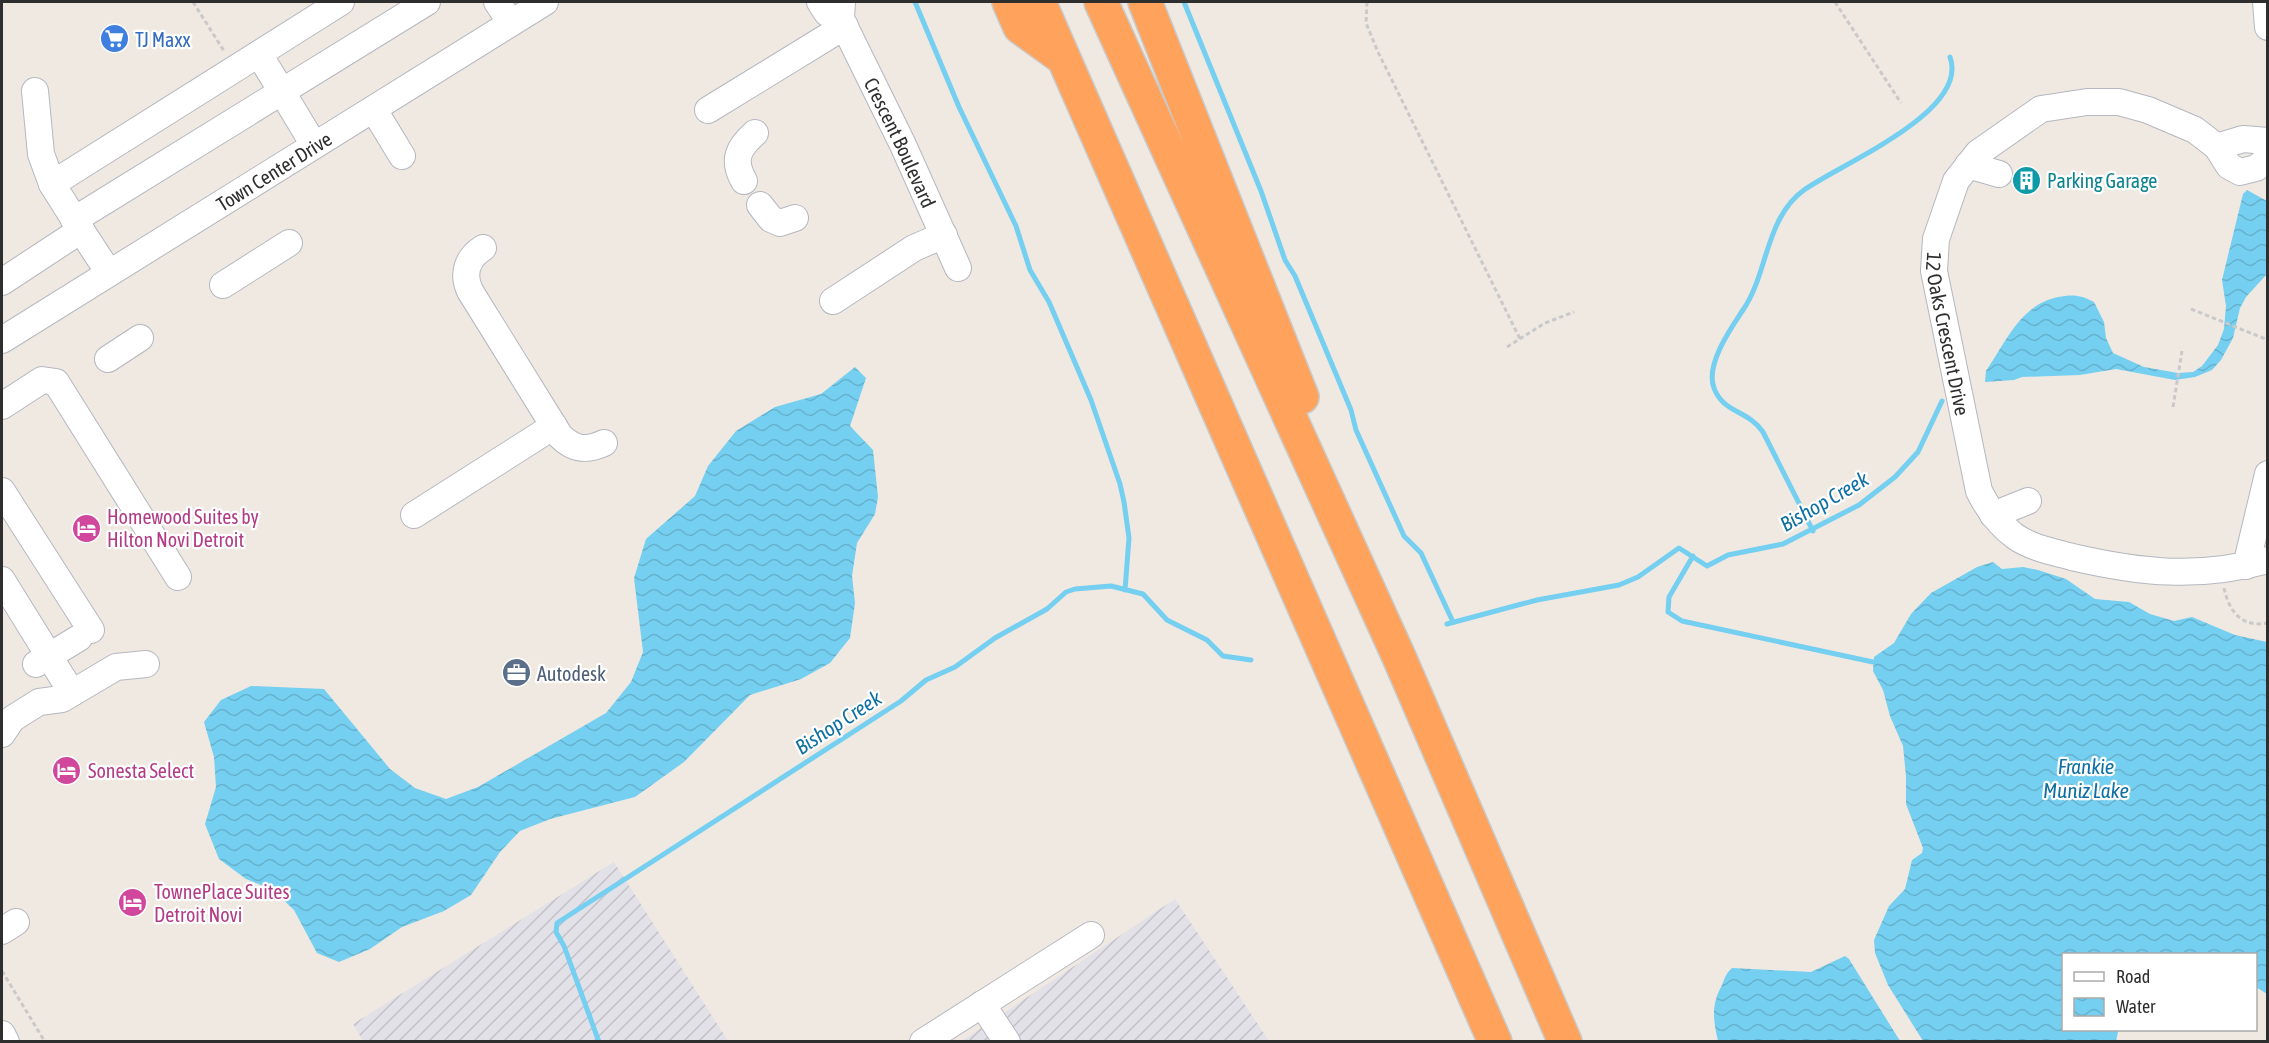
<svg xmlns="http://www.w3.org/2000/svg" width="2269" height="1043" font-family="'Asap Condensed',sans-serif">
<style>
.industrial{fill:url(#industrial-furrows)}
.water{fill:url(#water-waves)}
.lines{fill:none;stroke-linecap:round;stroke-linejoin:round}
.stream{stroke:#75cff0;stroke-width:5}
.minor-casing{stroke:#b4b7c1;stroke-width:28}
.highway-casing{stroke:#c9c9c9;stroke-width:36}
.path{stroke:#c9c9c9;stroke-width:3;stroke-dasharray:4.5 3;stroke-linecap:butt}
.minor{stroke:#fff;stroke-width:26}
.highway{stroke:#ffa35c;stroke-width:33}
.labels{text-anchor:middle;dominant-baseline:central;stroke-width:4.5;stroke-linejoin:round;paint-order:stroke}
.shop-label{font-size:20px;fill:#366cbe;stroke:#fff;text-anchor:start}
.street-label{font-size:20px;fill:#2e2e2e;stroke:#fff}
.culture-label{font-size:20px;fill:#0d838f;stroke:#fff;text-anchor:start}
.hotel-label{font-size:20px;fill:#b23c85;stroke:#fff;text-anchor:start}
.service-label{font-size:20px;fill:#4e5e75;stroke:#fff;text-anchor:start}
.water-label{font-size:21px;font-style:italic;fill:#0d6fa3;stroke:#fff}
</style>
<defs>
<pattern id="industrial-furrows" width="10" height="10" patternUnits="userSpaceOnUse" patternTransform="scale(1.5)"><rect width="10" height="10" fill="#e3e1e8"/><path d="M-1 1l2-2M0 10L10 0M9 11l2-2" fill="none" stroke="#c3c1c7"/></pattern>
<pattern id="water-waves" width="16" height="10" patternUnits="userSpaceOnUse" patternTransform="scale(1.5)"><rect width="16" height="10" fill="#75cff0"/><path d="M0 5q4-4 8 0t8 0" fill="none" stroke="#66b2ce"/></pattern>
</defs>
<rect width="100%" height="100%" fill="#efe9e1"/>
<!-- industrial -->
<path class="industrial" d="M614 862 728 1041H363L353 1024Z
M1175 899 1269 1041 960 1042Z"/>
<!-- water -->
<path class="water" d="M2247 190 2267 201V274L2246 297 2240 308 2233 338 2221 360 2212 370 2195 377 2175 380 2116 369 2080 375 2022 377 2014 380 1985 382 1986 371C2006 342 2020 305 2058 297 2072 294 2082 295 2094 302L2104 322 2106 338 2113 353 2144 367 2178 373 2193 372 2202 366 2218 345 2224 329 2226 306 2222 280 2243 194Z
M855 367 866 378 850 426 873 450 878 497 875 514 857 543 852 576 855 603 850 638 830 663 801 679 750 695 684 762 635 797 550 819 520 831 500 852 471 895 444 911 402 927 370 949 339 962 317 953 294 910 273 890 246 879 219 859 205 824 216 787 214 757 204 722 221 700 251 686 324 689 390 769 415 788 446 799 478 787 606 713 631 682 643 652 634 578 646 539 695 496 708 466 736 431 775 407 821 394Z
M1993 562 2002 569 2023 567 2038 570 2066 579 2095 599 2129 602 2150 614 2174 621 2192 617 2235 635 2267 642V994L2256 987V954H2064V1030H2121L2118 1032 2116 1041H1923L1888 985 1875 953 1874 940 1889 906 1905 889 1912 860 1922 853 1923 848 1906 804V776L1903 746 1890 716 1883 690 1873 671 1874 657 1894 643 1911 614 1931 593 1977 567Z
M1845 956 1849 959 1900 1041H1718C1713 1019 1711 1005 1722 985 1725 978 1726 973 1732 968L1811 972Z"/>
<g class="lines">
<!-- stream -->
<path class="stream" d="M915 2 959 107 1016 226 1030 270 1049 302 1091 400 1120 484 1124 502 1129 538 1125 590
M1184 2 1261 191 1285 260 1295 276 1351 410 1356 430 1404 536 1421 553 1453 622
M1813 531 1763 432C1748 410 1723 413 1714 388 1705 365 1731 328 1743 310 1768 274 1765 218 1804 190 1840 164 1970 112 1950 57
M1693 556 1669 597 1668 612 1682 621 1873 662
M1447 624 1537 600 1619 585 1638 577 1679 548 1707 566 1728 555 1783 544 1859 505 1895 477 1918 452 1942 401
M599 1042 564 946 556 932 557 923 901 701 926 680 955 667 995 638 1047 609 1066 592 1075 589 1111 586 1143 594 1167 620 1207 640 1223 656 1251 660"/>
<defs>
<g id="minor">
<path d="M497 2 511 23"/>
<path d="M820 2 827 13 841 19"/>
<path id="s1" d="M842 2 841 19 903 145 958 268"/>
<path d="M2266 2 2268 27"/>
<path d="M259 54 314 145"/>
<path d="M35 91 41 154 52 184"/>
<path d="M374 110 402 156"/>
<path d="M708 110 845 26"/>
<path d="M2217 147 2243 139 2268 141"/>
<path id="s2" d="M2268 159 2256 168 2240 172 2229 166 2217 147 2195 130 2148 110 2119 102H2087L2041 109 1978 153 1956 181 1936 239 1934 271 1979 491C1988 509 1999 525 2016 537 2032 548 2054 552 2072 557 2141 573 2198 579 2268 560"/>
<path d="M1968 165 1999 174"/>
<path d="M744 181C732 160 738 148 755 133"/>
<path d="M760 205 771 219 780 223 795 218"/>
<path d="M74 220 427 2"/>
<path d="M81 230 52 184 341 2"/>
<path d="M483 248C467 258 462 274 470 291L560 436C574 450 587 451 604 443"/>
<path d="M2 282 81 230 109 273"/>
<path d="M223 285 289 243"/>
<path d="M833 301 914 248 944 235"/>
<path id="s3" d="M2 340 545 2"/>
<path d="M108 359 140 338"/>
<path d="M2 406 42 380 56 382 178 577"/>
<path d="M2 491 91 630"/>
<path d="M414 515 554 426"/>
<path d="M1993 515 2028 501"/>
<path d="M2246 566 2268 474"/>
<path d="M2 580 72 693"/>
<path d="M36 664 79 638"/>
<path d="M2 734 12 719 39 702 62 699 116 667 146 664"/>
<path d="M2 931 16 922"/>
<path d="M982 1004 1007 1042"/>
<path d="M2 1034 6 1042"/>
<path d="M923 1042 1091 935"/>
</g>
<path id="highway" d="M1009 2 1020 27 1063 58
M1039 2 1495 1042
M1101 2 1399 657 1565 1042
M1145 2 1302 397"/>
</defs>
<!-- minor casing -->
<use href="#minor" class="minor-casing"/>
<!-- highway casing -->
<use href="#highway" class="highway-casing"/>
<!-- path -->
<path class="path" d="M193 2 224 51
M1367 2 1366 23 1378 52 1520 339
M1835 2 1901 103
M2191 309 2268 340
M1507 347 1545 323 1574 312
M2173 407 2182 351
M2224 588C2229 611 2241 628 2268 623
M2 971 45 1042"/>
<!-- minor -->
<use href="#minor" class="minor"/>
<!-- highway -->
<use href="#highway" class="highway"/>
</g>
<!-- icons -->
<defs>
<symbol id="supermarket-disc" viewBox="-11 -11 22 22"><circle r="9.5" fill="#3f7fe0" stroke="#fff"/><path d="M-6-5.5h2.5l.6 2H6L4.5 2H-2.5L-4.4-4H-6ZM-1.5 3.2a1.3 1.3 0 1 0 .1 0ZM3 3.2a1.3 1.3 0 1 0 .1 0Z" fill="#fff"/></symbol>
<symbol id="building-disc" viewBox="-11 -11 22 22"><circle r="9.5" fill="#0f9aa8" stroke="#fff"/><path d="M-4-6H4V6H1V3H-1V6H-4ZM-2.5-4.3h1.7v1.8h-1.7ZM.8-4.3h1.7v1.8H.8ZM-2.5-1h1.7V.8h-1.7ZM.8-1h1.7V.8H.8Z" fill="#fff"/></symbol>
<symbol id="hotel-disc" viewBox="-11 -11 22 22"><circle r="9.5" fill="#d1479c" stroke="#fff"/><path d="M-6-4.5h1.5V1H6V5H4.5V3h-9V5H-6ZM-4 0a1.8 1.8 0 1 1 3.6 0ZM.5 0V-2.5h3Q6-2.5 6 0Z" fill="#fff"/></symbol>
<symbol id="office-disc" viewBox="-11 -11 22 22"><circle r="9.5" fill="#5c6f8a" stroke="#fff"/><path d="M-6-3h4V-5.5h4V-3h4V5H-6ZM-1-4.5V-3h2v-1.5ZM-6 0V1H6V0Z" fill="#fff"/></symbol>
</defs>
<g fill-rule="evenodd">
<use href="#supermarket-disc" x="98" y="22" width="33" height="33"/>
<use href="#building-disc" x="2010" y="164" width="33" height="33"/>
<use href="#hotel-disc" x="70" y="512" width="33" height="33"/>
<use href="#office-disc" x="500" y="656" width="33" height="33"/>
<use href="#hotel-disc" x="50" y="754" width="33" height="33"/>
<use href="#hotel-disc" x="116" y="886" width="33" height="33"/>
</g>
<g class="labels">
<!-- shop labels -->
<g class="shop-label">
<text x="135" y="39">TJ Maxx</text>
</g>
<!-- street labels -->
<g class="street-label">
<text stroke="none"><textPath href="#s1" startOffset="154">Crescent Boulevard</textPath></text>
<text stroke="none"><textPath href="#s3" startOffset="320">Town Center Drive</textPath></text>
<text stroke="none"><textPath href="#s2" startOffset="524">12 Oaks Crescent Drive</textPath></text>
</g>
<!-- culture labels -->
<g class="culture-label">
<text x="2047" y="180">Parking Garage</text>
</g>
<!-- hotel labels -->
<g class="hotel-label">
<text x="107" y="516">Homewood Suites by<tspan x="107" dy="23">Hilton Novi Detroit</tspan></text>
<text x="88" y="770">Sonesta Select</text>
<text x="154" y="891">TownePlace Suites<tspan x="154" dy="23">Detroit Novi</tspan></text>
</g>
<!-- service labels -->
<g class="service-label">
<text x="537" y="673">Autodesk</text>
</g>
<!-- water labels -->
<g class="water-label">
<text transform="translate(1824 501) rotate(-30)">Bishop Creek</text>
<text transform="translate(838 722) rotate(-33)">Bishop Creek</text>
<text x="2086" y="766">Frankie<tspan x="2086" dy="24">Muniz Lake</tspan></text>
</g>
</g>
<!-- border -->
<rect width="2269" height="1043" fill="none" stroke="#2e2e2e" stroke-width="6"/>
<!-- legend -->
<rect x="2062" y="953" width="195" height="78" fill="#ffffff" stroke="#ababab" stroke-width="1.5"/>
<rect x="2074" y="972" width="30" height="9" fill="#ffffff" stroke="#ababab" stroke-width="1.5"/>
<text x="2116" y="983" font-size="18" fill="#2e2e2e">Road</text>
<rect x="2074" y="998" width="30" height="18" fill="url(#water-waves)" stroke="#ababab" stroke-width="1.5"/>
<text x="2116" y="1013" font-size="18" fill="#2e2e2e">Water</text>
</svg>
